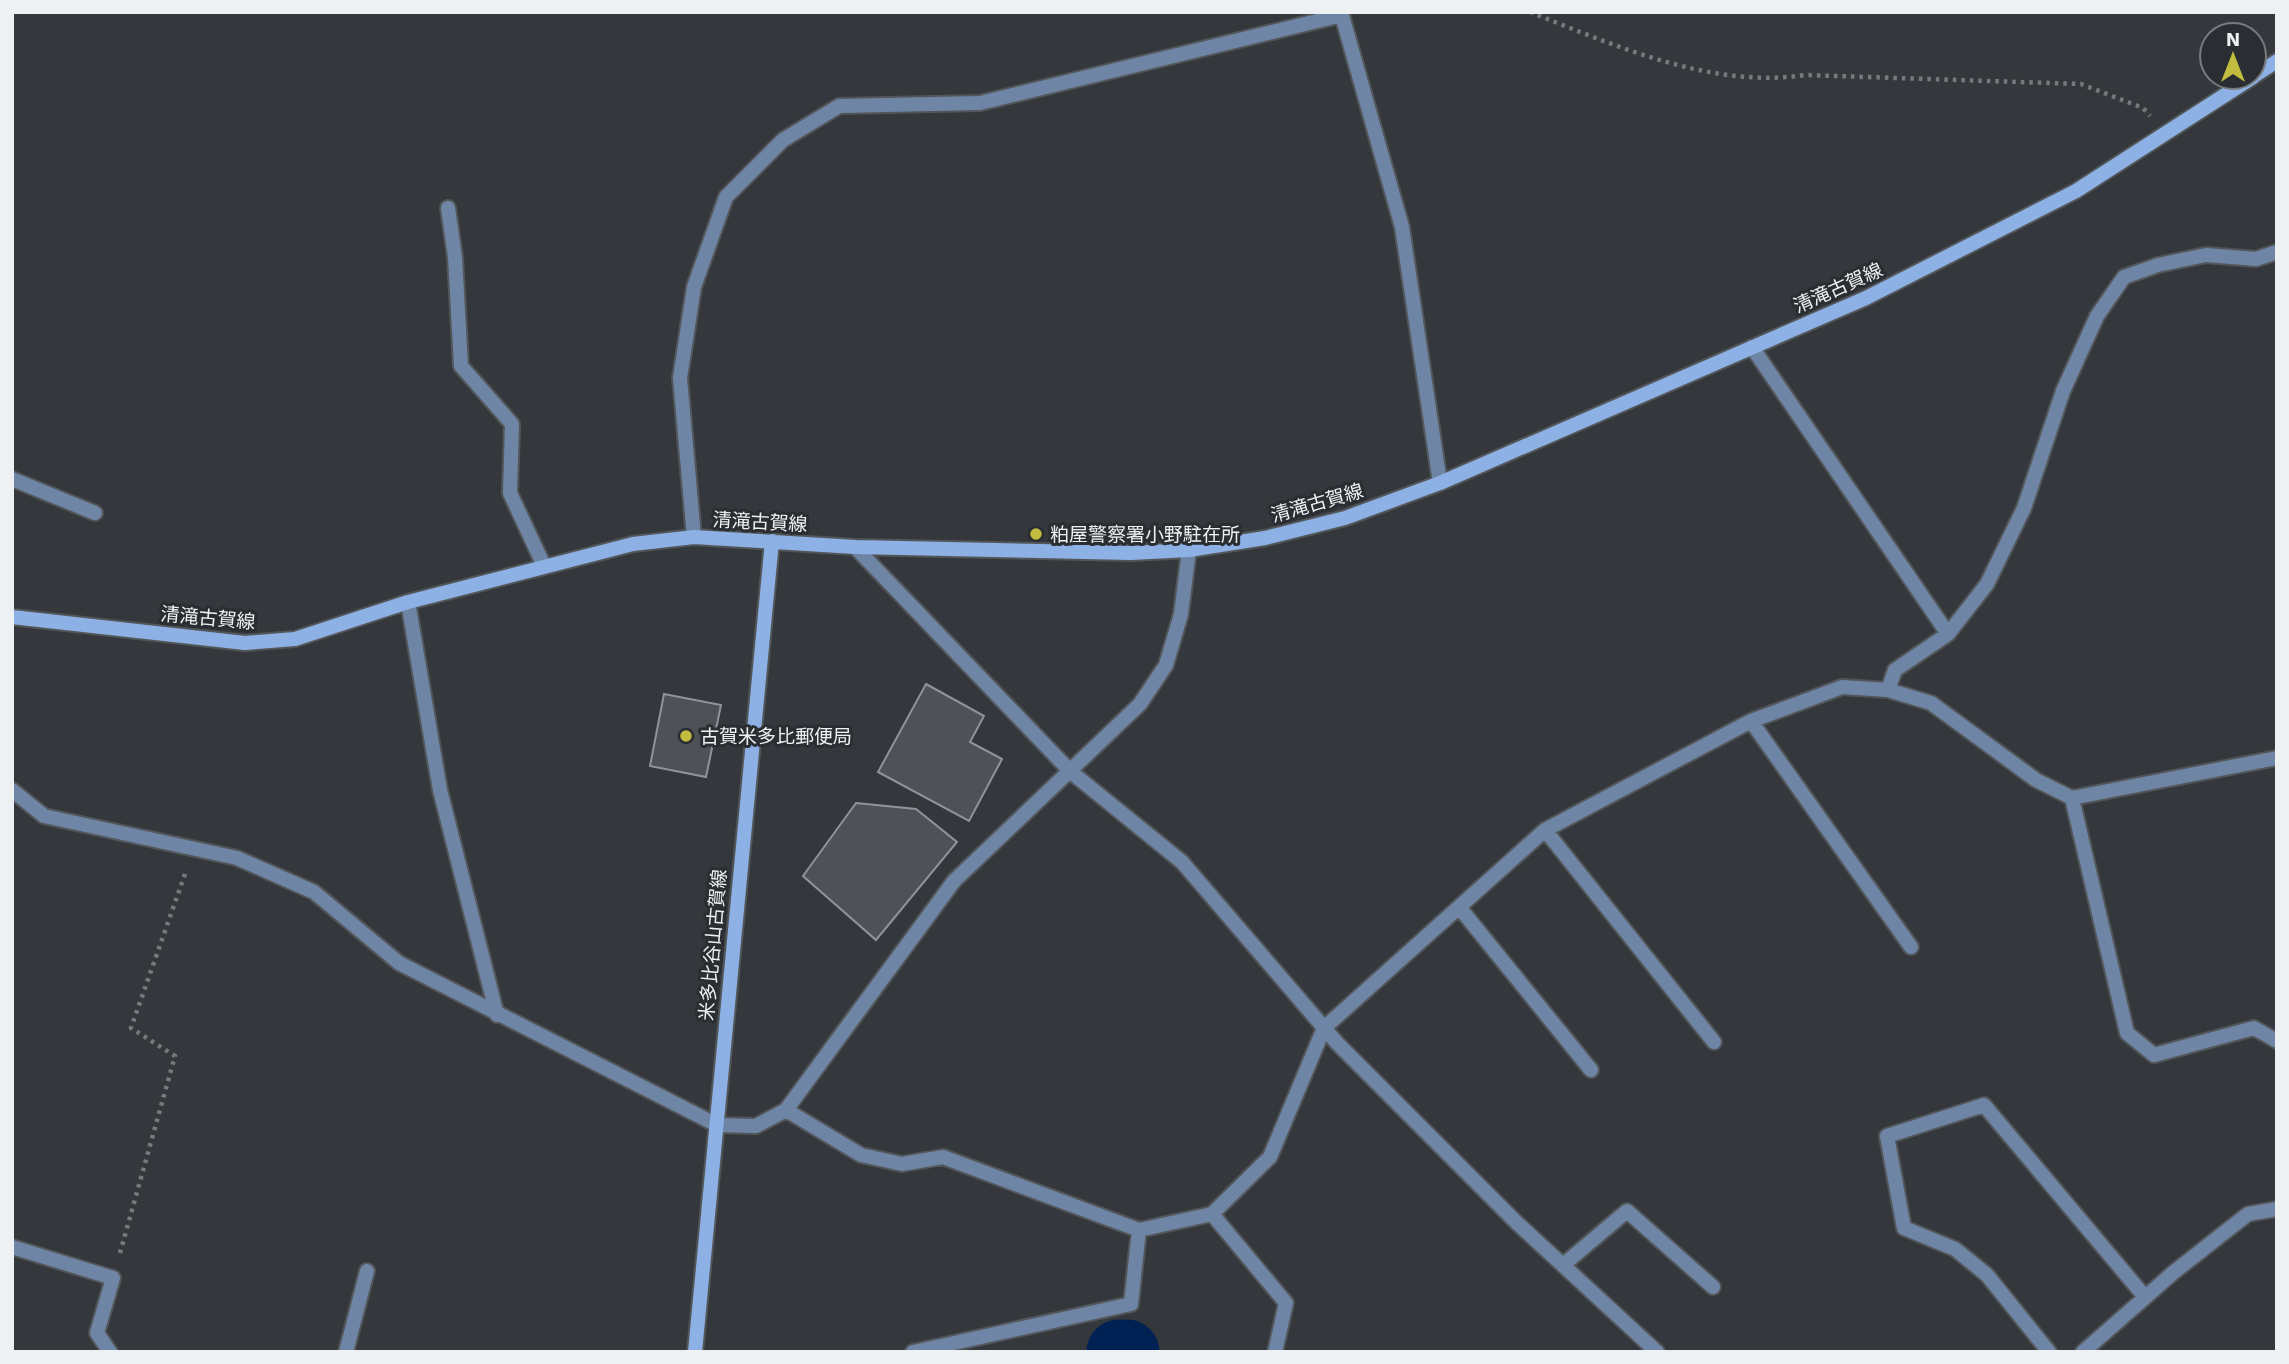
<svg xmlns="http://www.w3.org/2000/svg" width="2289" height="1364" font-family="'Work Sans','Noto Sans JP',sans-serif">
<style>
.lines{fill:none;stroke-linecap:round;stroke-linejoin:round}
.river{stroke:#002153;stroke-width:65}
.building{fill:#4e5156;stroke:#90949a;stroke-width:2}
.minor-casing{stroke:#525659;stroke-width:18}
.tertiary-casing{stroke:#525659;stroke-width:18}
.secondary-casing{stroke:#525659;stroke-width:18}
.path{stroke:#767a7e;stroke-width:4.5;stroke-dasharray:3.5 5;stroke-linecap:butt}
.minor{stroke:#6f85a6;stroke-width:14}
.tertiary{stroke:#6f85a6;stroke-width:14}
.secondary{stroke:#8db1e5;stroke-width:14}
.poi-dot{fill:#c2bd3f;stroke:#2a2d32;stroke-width:2.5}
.labels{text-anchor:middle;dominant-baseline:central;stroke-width:6;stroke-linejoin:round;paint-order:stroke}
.street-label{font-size:19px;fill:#eef1f4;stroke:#2a2d32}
.poi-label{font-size:19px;fill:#eef1f4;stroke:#2a2d32;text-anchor:start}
</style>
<rect width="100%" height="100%" fill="#34383c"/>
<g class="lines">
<!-- river -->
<path class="river" d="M1119 1352H1127"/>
</g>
<!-- building -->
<path class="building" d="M926 684 984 716 970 742 1002 759 969 821 878 772Z
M664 694 721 705 706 777 650 766Z
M856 803 916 809 957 842 876 940 803 876Z"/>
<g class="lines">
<defs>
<path id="minor" d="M1341 12 1402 227 1440 483
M448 208 455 257 461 366 512 424 510 493 544 566
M12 479 95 513
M694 537 680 378 694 287 726 197 783 140 839 106 980 103 1342 15
M408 602 440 790 497 1015
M1948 634 1987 584 2024 508 2063 391 2097 316 2124 277 2158 265 2206 255 2256 259 2277 252
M1888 690 1931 703 2036 780 2072 798 2127 1033 2154 1055 2254 1028 2277 1041
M1751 721 1911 947
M12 790 44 816 237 858 314 892 399 963 717 1125 756 1126 786 1110 954 881 1140 704 1166 665 1181 614 1189 550
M2072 798 2277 758
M1545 830 1714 1042
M1459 907 1591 1070
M786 1110 861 1155 902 1164 943 1157 1139 1230
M1212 1214 1286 1303 1275 1352
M12 1247 113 1278 97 1333 110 1352
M1563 1265 1627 1211 1713 1287
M346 1352 367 1271
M913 1352 1131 1304 1139 1230 1212 1214 1270 1157 1324 1028 1545 830 1751 721 1842 687 1888 690 1895 670 1948 634 1752 347
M2049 1352 1987 1275 1955 1249 1904 1228 1887 1136 1984 1105 2145 1297
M2083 1352 2174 1272 2248 1214 2277 1209"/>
<path id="tertiary" d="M855 547 1071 772 1182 862 1337 1043 1516 1222 1657 1352"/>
<path id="secondary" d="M2254 76 2277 61
M12 617 245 643 295 639 408 602 633 544 694 537 855 547 1131 553 1189 550 1265 538 1345 518 1440 483 1866 298 2076 191 2253 77
M695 1352 772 541"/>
</defs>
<!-- minor casing -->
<use href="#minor" class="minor-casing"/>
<!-- tertiary casing -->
<use href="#tertiary" class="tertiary-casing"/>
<!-- secondary casing -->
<use href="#secondary" class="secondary-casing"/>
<!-- path -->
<path class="path" d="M1530 12C1616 46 1712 89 1805 75L2081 84 2143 108 2150 116
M120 1253 175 1056 131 1028 186 871"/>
<!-- minor -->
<use href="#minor" class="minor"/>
<!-- tertiary -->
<use href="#tertiary" class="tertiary"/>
<!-- secondary -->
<use href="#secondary" class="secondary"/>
</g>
<!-- markers -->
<g class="poi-dot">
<circle cx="1036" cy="534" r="7"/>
<circle cx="686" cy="736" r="7"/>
</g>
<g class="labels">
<!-- street labels -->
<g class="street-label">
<text transform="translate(1838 288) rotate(-24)">清滝古賀線</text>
<text transform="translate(1317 503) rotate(-16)">清滝古賀線</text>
<text transform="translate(760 522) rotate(3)">清滝古賀線</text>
<text transform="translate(208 618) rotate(5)">清滝古賀線</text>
<text transform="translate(713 945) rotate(-85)">米多比谷山古賀線</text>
</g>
<!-- poi labels -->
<g class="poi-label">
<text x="1050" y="534">粕屋警察署小野駐在所</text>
<text x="700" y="736">古賀米多比郵便局</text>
</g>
</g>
<!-- border -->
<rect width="2289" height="1364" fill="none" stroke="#eef1f4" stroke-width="28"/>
<!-- north arrow -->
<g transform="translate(2233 56)"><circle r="33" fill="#2a2d32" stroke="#787b80" stroke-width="2"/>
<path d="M0-5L12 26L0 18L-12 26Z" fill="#c2bd3f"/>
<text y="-10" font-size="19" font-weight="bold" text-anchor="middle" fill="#eef1f4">N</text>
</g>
</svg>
